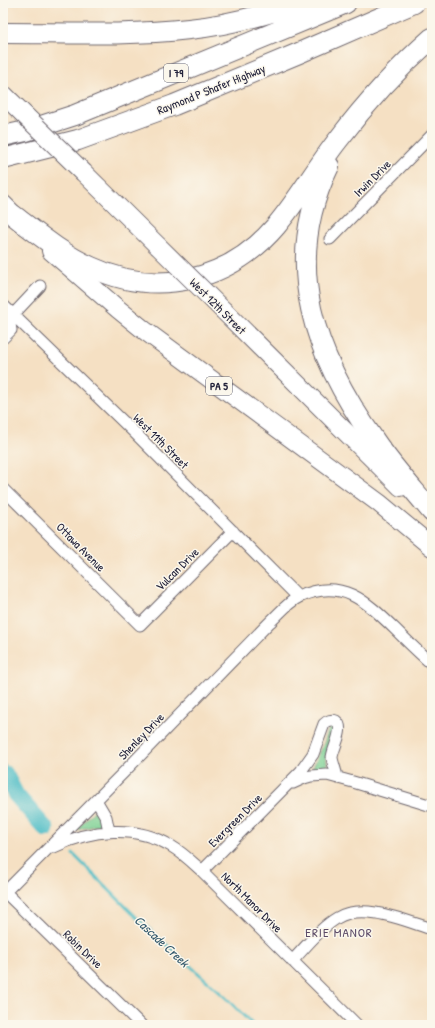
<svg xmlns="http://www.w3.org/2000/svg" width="435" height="1028" font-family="'Patrick Hand',sans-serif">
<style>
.green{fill:#7cd093;stroke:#4f7967}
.forest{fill:#65b27d;stroke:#446a5c}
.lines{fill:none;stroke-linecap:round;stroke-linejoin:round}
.stream{stroke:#4fbdc6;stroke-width:3}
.river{stroke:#4fbdc6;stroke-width:17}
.minor-casing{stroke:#6c646b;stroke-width:13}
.primary-casing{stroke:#6c646b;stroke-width:20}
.motorway-casing{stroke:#6c646b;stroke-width:22}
.minor{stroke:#fff;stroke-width:11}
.primary{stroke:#fff;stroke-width:18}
.motorway{stroke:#fff;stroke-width:20}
.primary-bridge-casing{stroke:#6c646b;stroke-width:20;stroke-linecap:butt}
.primary-bridge{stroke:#fff;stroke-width:18}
.labels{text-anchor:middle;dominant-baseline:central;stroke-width:3;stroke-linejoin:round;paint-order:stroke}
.shield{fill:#fbf7ec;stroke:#636270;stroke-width:1}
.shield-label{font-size:11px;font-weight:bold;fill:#22223b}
.street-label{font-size:12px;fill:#22223b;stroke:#fbf7ec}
.neighbourhood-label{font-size:13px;letter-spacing:1px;fill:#5c4b68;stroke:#fbf7ec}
.water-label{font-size:13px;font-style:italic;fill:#32586c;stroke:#fbf7ec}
</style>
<rect width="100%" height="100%" fill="#fbf7ec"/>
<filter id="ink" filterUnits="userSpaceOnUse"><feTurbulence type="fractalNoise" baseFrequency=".025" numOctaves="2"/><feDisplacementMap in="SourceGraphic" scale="8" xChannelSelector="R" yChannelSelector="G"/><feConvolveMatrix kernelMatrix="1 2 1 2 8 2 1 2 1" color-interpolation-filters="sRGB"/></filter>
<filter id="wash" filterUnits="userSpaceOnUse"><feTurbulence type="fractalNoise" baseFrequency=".012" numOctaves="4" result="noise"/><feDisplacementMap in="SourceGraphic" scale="16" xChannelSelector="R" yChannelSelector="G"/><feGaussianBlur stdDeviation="0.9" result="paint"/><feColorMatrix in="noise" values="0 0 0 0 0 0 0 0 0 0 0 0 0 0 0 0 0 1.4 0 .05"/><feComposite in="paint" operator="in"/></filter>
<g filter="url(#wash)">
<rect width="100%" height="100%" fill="#f5e0c3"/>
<!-- green -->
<path class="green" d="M332 726 334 730 326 758 328 768 313 769V767L324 743 329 728Z
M94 811 98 812 102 823 100 825 76 830Z"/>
<!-- forest -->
<path class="forest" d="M3 763 15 775 3 787Z"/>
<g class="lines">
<!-- stream -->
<path class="stream" d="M73 854 138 919 225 997 253 1025"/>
<!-- river -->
<path class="river" d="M3 774H5L16 795 46 829"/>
</g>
</g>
<g filter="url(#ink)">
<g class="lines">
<defs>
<path id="minor" d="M330 239 432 135
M3 305 135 433 298 597
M9 319 40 286
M3 320 9 319 11 330 3 338
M3 489 140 625 233 531
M293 783 304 778 311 776 327 775 353 782 432 806
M96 800 106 817 109 831
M54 847C91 829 135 824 171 846 183 853 192 862 202 871L357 1025
M202 871 301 771 313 754 324 724C327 721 332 719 336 721 346 728 332 749 332 758 333 764 336 771 337 777
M5 892 141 1025
M3 894 124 772 269 623C278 615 288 602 299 597 341 577 366 601 395 629 407 641 419 653 432 664
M292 961C306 947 320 928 337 918 363 902 405 921 432 929"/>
<path id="primary" d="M84 173 158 246
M3 204 24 225
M51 251 118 309 144 330 379 503 432 547
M224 311 401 487"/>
<path id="motorway" d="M3 33C65 33 127 36 189 29 227 25 265 15 301 3
M3 136 26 131 75 115 346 3
M3 159 78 140 174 105 299 53 414 3
M329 166C280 265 315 357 375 441 392 466 413 489 432 512
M13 215C38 234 62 254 91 267 157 298 229 281 276 226 299 199 316 168 338 140 366 103 397 69 432 38"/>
</defs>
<!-- minor casing -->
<use href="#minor" class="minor-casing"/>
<!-- primary casing -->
<use href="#primary" class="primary-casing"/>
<!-- motorway casing -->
<use href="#motorway" class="motorway-casing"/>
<!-- minor -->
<use href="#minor" class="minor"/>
<!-- primary -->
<use href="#primary" class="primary"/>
<!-- motorway -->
<use href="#motorway" class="motorway"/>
<defs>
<path id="primary-bridge" d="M3 94 84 173
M158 246 224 311"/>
</defs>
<!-- primary-bridge casing -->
<use href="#primary-bridge" class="primary-bridge-casing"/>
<!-- primary-bridge -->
<use href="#primary-bridge" class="primary-bridge"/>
</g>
</g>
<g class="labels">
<!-- shield labels -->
<g class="shield">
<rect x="164" y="64" width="24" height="18" rx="3"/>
<rect x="206" y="377" width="26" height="18" rx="3"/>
</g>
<g class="shield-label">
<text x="176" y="73">I 79</text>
<text x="219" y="386">PA 5</text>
</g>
<!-- street labels -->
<g class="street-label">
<text transform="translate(211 89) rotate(-22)">Raymond P Shafer Highway</text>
<text transform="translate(372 178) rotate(-45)">Irwin Drive</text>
<text transform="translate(218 306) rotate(45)">West 12th Street</text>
<text transform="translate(161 441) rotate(45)">West 11th Street</text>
<text transform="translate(81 547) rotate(45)">Ottawa Avenue</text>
<text transform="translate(177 569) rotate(-45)">Vulcan Drive</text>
<text transform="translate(141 736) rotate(-46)">Shenley Drive</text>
<text transform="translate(235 820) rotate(-45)">Evergreen Drive</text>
<text transform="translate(252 902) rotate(45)">North Manor Drive</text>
<text transform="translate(83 949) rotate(44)">Robin Drive</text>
</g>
<!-- neighbourhood labels -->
<g class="neighbourhood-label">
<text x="339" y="932">ERIE MANOR</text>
</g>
<!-- water labels -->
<g class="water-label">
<text transform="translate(162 941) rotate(43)">Cascade Creek</text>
</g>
</g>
<!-- margin -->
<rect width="435" height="1028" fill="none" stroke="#fbf7ec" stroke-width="16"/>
</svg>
